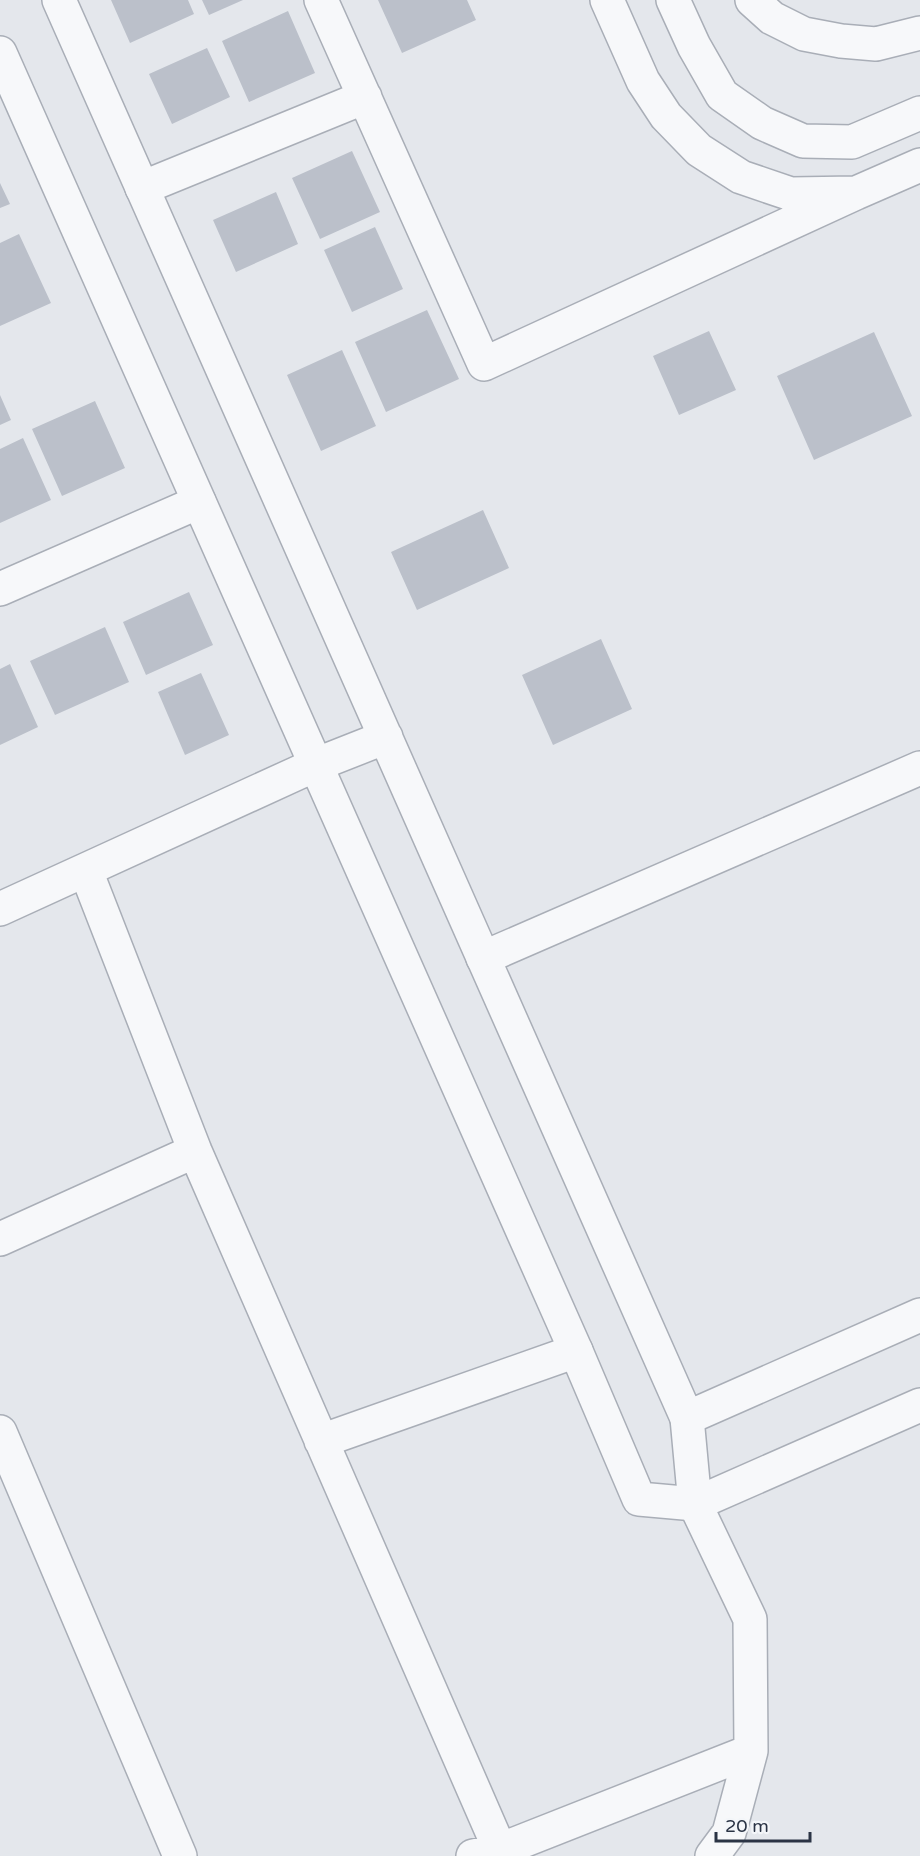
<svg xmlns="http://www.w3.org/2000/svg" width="920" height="1856" font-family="'Varela Round',sans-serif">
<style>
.building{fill:#bbc0ca}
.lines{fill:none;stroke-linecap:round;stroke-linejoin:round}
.minor-casing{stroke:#a9aeb7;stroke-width:36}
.tertiary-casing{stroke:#a9aeb7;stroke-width:36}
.minor{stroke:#f7f8fa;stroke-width:33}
.tertiary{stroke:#f7f8fa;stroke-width:33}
</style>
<rect width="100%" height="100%" fill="#e4e7ec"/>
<!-- building -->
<path class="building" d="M111 0H188L194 14 130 43Z
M202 0H243L209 15Z
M378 0H467L476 20 402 53Z
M288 11 315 73 249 102 222 41Z
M207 48 230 97 172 124 149 74Z
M352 151 380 212 320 239 292 178Z
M0 183 10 204 0 208Z
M276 192 298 244 236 272 213 220Z
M375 227 403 289 352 312 324 250Z
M19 234 51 303 0 326V243Z
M427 310 459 379 386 412 355 342Z
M709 331 736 390 679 415 653 356Z
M874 332 912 416 814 460 777 376Z
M342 350 376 426 321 451 287 375Z
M0 395 11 420 0 425Z
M95 401 125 468 62 496 32 429Z
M23 438 51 500 0 523V449Z
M483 510 509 568 417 610 391 552Z
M189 592 213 645 146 675 123 622Z
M105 627 129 682 55 715 30 661Z
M601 639 632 709 553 745 522 675Z
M10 664 38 727 0 745V669Z
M201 673 229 735 185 755 158 692Z"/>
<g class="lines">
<defs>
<path id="minor" d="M321 0 484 364 856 193
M607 0 643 81 666 116 699 150 741 177 791 194 856 193 920 165
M142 188 365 97
M0 589 199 502
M86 871 195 1151 500 1850
M483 958 920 768
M0 1239 195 1151
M687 1418 695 1504 750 1619 751 1751 729 1833 712 1856
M0 1432 180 1856
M321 1441 576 1351
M473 1856 500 1850 751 1751"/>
<path id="tertiary" d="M59 0 687 1418 920 1315
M673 0 694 46 722 95 762 123 803 141 852 142 920 113
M752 0 772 18 804 34 841 41 876 44 920 33
M0 53 576 1351 639 1499 695 1504 920 1405
M0 909 315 765 386 737"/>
</defs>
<!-- minor casing -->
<use href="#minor" class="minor-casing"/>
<!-- tertiary casing -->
<use href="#tertiary" class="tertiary-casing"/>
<!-- minor -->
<use href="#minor" class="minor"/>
<!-- tertiary -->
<use href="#tertiary" class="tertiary"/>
</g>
<!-- scale -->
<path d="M716 1832v9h94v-9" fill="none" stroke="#2b3445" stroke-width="3"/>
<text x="725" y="1832" font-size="18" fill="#2b3445" stroke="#f4f6f9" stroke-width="4.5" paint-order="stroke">20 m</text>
</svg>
